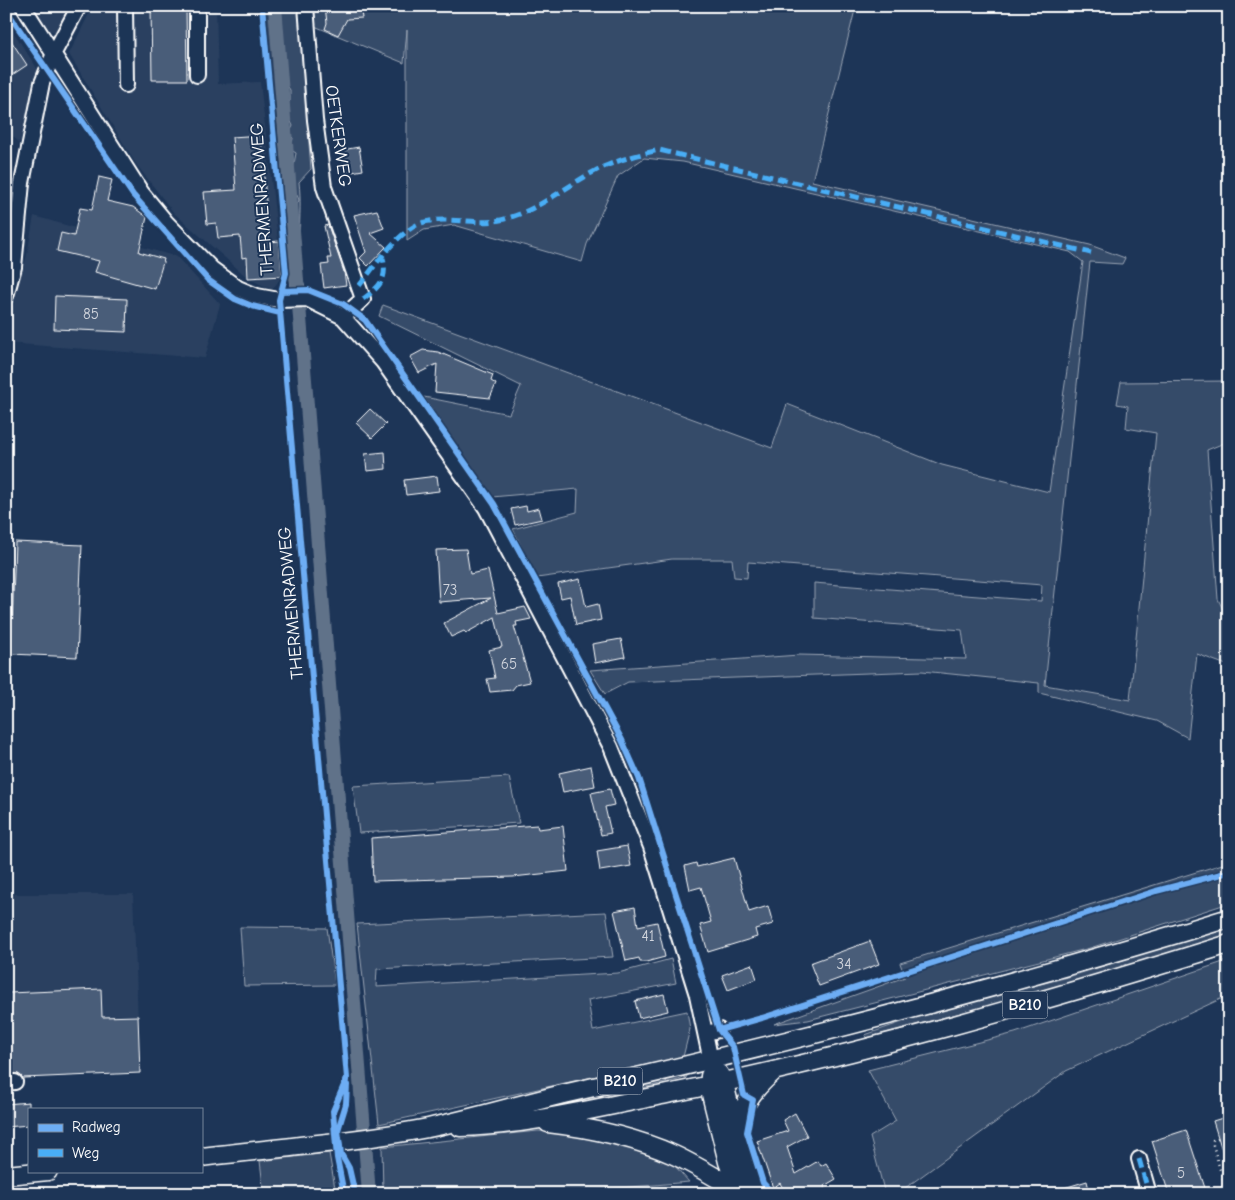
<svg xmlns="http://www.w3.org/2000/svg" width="1235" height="1200" font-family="'Comic Neue',sans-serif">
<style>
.built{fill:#2a4161}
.green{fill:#364b69;stroke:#9aa5b4}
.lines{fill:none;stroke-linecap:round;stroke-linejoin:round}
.canal{stroke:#617289;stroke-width:14}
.building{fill:#4a5d79;stroke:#fff}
.minor-casing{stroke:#fff;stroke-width:18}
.major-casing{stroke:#fff;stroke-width:21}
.path{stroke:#fff;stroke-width:2.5;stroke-dasharray:1 4;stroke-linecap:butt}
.minor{stroke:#1d3557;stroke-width:14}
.major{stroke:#1d3557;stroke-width:18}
.quiet{stroke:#49aef6;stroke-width:5;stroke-dasharray:10 5;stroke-linecap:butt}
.cycleway-casing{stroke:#1d3557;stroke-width:9}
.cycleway{stroke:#6dadf4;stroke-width:6}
.labels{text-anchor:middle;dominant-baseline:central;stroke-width:4;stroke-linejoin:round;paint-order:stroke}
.number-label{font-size:15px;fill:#d2d6de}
.shield{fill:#1d3557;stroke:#bbc2cd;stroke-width:1}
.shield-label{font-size:16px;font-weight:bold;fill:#fff}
.street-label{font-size:18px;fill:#fff;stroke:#1d3557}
</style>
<rect width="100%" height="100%" fill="#1d3557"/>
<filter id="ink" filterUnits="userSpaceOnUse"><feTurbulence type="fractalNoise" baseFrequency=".02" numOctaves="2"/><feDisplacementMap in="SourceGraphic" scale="10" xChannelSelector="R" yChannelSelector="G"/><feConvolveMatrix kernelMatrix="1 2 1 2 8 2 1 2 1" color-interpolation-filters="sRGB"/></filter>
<g filter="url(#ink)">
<!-- built -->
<path class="built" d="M32 6H69L59 34 47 29Z
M93 6H216L218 84 260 82 282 276 272 290 248 278 174 213 136 164 69 54Z
M6 21 40 73 20 143 6 130Z
M34 216 177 257 220 304 205 358 6 343V330L27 255Z
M6 894H133L140 1073 6 1079Z"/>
<!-- green -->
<path class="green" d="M263 6H272L279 83 277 108 281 114 296 283 299 282 294 212 299 200 291 181 296 153 291 150 293 138 289 134 293 126 288 115 287 103 290 101V90L285 82 278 6H298L311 169 299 182C303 216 294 252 305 287L291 288Z
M311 6H856L812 181 1090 245 1125 258 1122 264 1090 262 1045 685 1130 700 1156 433 1126 428 1128 406 1117 404 1121 382 1229 381V441L1207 450 1218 599 1229 622V666L1197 654 1188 738 1157 721 1039 693V683L922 671 628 682 605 694 590 670 799 655 966 659 962 630 814 618V583L1041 601 1042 585 748 562 747 578 734 577 732 559H672L537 578 513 529 577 512 578 489 492 497 424 397 509 414 521 386 379 316 383 305 772 448 787 404 942 465 1049 492 1083 262 1070 252 683 162 644 158 618 176 587 244 582 262 454 225 424 230 407 241V30L404 63 312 25Z
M509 777 519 823 359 833 353 786Z
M1229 862V903L1090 948 808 1020 774 1024 905 977 900 963Z
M606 912 613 957 377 969 376 987 618 973 671 959 676 983 588 1000 593 1031 687 1011 690 1029 683 1057 379 1124 357 924Z
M240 927 327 928 335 985 244 986Z
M1229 927V936L1051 989 866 1038 865 1035 928 1013 1068 977Z
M1229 960V995L1066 1071 897 1194H885L870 1137 896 1121 868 1070 1015 1033Z
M686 1074 687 1077 678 1080 531 1113 530 1110Z
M538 1131 580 1133 668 1158 689 1182 550 1194H383L382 1147Z
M329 1153 336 1194H264L260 1161Z"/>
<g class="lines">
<!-- canal -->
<path class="canal" d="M275 6C306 402 340 798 369 1194"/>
</g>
<!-- building -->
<path class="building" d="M151 6H186L187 80H152Z
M325 6H360L362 18 347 19 338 35 325 29 327 23Z
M6 33 27 65 6 79Z
M261 135 269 242 279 241 282 276 248 278 247 257 242 258 240 236 218 238 216 223 207 224 204 192 236 190 232 137Z
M359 147 363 170 346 173 342 150Z
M99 177 112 180 107 201 133 207 147 217 139 252 164 259 155 289 95 272 99 261 57 251 61 233 74 236 80 208 92 210Z
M377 210 384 228 370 233 386 247 368 266 360 258 366 252 354 215Z
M328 225 344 272 346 285 324 288 321 265 329 264 328 258H331L324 226Z
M55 296 127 299 126 332 54 329Z
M423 350 438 352 493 375 491 381 496 384 490 398 435 392 437 364 419 373 410 357Z
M370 409 386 424 372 438 356 423Z
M385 452 386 469 367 471 365 454Z
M437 476 439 491 406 495 404 480Z
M526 506 527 511 539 508 542 519 515 525 511 509Z
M15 542 82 545 77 657 11 654Z
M466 549 470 574 488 570 498 613 525 607 531 619 516 622 517 626H514L530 682 516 685 512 690 490 692 487 679 495 678 489 650 502 647 495 617 466 633 464 631 451 637 444 623 491 598 439 602 436 550Z
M580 579 586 607 598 604 601 620 576 625 570 596 561 598 558 584Z
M621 639 625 657 595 663 592 644Z
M591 766 595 786 563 792 559 773Z
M610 789 614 805 605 807 611 833 601 835 591 793Z
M537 825 538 829 563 826 568 871 513 877 373 881 371 838Z
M627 846 631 866 600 871 597 851Z
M734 858 749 912 768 906 773 924 755 929 757 937 708 952 700 925 711 922 701 887 690 890 685 866 696 863 697 867Z
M635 907 638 926 657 922 665 957 646 962H640L639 958 626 961 614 911Z
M870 941 879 964 819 986 810 963Z
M752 964 757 979 728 990 722 975Z
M101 989 102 1017 138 1016 140 1073 23 1078 18 1074H6V1013H10L9 993Z
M664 994 668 1011 639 1018 635 1001Z
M29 1102V1125L6 1127V1104Z
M795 1113 807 1136 787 1147 796 1174 818 1161 821 1166 826 1163 836 1179 824 1186 829 1194H786L780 1183 773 1188 757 1141 788 1131 783 1120Z
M1229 1116V1162L1226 1163 1213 1121Z
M1186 1130 1205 1188 1187 1194H1169L1152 1141Z
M1087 1181 1090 1194H1054V1191Z"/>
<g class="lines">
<defs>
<path id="minor" d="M23 6 142 193 166 222 212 269 238 288 257 296 279 300 307 299 343 317 383 362 486 508 611 747 651 847 697 995 711 1061
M125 6 126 85
M197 6V75
M306 6 315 120 324 187 363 299 343 317
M6 296 14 267 22 183 42 83 54 53 79 6
M706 1033 719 1030
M6 1083 15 1082
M1139 1159 1149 1194"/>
<path id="major" d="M719 1074 724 1083 743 1163 755 1194
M710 1076 709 1086 728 1162 739 1191
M548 1123C591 1128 634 1137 674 1155 698 1166 721 1181 744 1194
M460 1127C531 1125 601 1107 672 1093 860 1055 1045 1001 1229 944
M738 1133C740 1106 753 1090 772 1073
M201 1157C277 1148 353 1142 428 1128 476 1118 524 1103 572 1092 793 1042 1012 985 1229 918
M6 1175 48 1171"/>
</defs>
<!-- minor casing -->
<use href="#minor" class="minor-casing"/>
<!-- major casing -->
<use href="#major" class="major-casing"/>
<!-- path -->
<path class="path" d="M1218 1138 1213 1140V1145L1227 1194"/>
<!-- minor -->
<use href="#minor" class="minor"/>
<!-- major -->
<use href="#major" class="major"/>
<!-- quiet -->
<path class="quiet" d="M359 286C375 266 391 241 413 227 434 213 472 225 495 221 533 215 564 187 597 170 617 160 637 155 659 150L1091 253
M363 299C379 287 388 280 383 258
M1139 1159 1149 1194
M731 1194 739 1191"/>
<defs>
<path id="cycleway" d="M262 6 286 273 279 300 347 1078 333 1111 337 1158 344 1194
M6 10 133 195 208 280 235 299 252 306 280 313
M281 291 308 290 343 304 365 320 494 504 622 740 639 778 719 1030 733 1047 744 1095 753 1100 747 1132 763 1183 773 1194
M719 1030 762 1018 1156 891 1229 872
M347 1085 346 1104 338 1130 341 1154 349 1168 355 1194"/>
</defs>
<!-- cycleway casing -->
<use href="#cycleway" class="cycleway-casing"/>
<!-- cycleway -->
<use href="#cycleway" class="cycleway"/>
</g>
</g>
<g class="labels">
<!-- number labels -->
<g class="number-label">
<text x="91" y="314">85</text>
<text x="450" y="590">73</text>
<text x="509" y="664">65</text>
<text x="648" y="936">41</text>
<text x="844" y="964">34</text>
<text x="1181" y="1173">5</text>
</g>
<!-- shield labels -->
<g class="shield">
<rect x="1002.5" y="991.5" width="45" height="27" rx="4"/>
<rect x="597.5" y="1067.5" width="45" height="27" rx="4"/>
</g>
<g class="shield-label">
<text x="1025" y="1005">B210</text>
<text x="620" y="1081">B210</text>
</g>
<!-- street labels -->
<g class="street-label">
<text transform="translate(338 136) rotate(82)">OETKERWEG</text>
<text transform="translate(262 199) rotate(-94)">THERMENRADWEG</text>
<text transform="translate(291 603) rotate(-95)">THERMENRADWEG</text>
</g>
</g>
<!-- margin -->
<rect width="1235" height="1200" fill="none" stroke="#1d3557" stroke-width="25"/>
<rect x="12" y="12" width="1210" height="1175" fill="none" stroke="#fff" stroke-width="2" filter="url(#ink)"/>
<!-- legend -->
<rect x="28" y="1108" width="175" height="65" fill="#1d3557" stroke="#77869a"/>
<rect x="38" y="1124" width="25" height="8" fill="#6dadf4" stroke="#77869a"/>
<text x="72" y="1132" font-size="15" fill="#ffffff">Radweg</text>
<rect x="38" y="1149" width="25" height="8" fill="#49aef6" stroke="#77869a"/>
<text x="72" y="1158" font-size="15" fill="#ffffff">Weg</text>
</svg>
